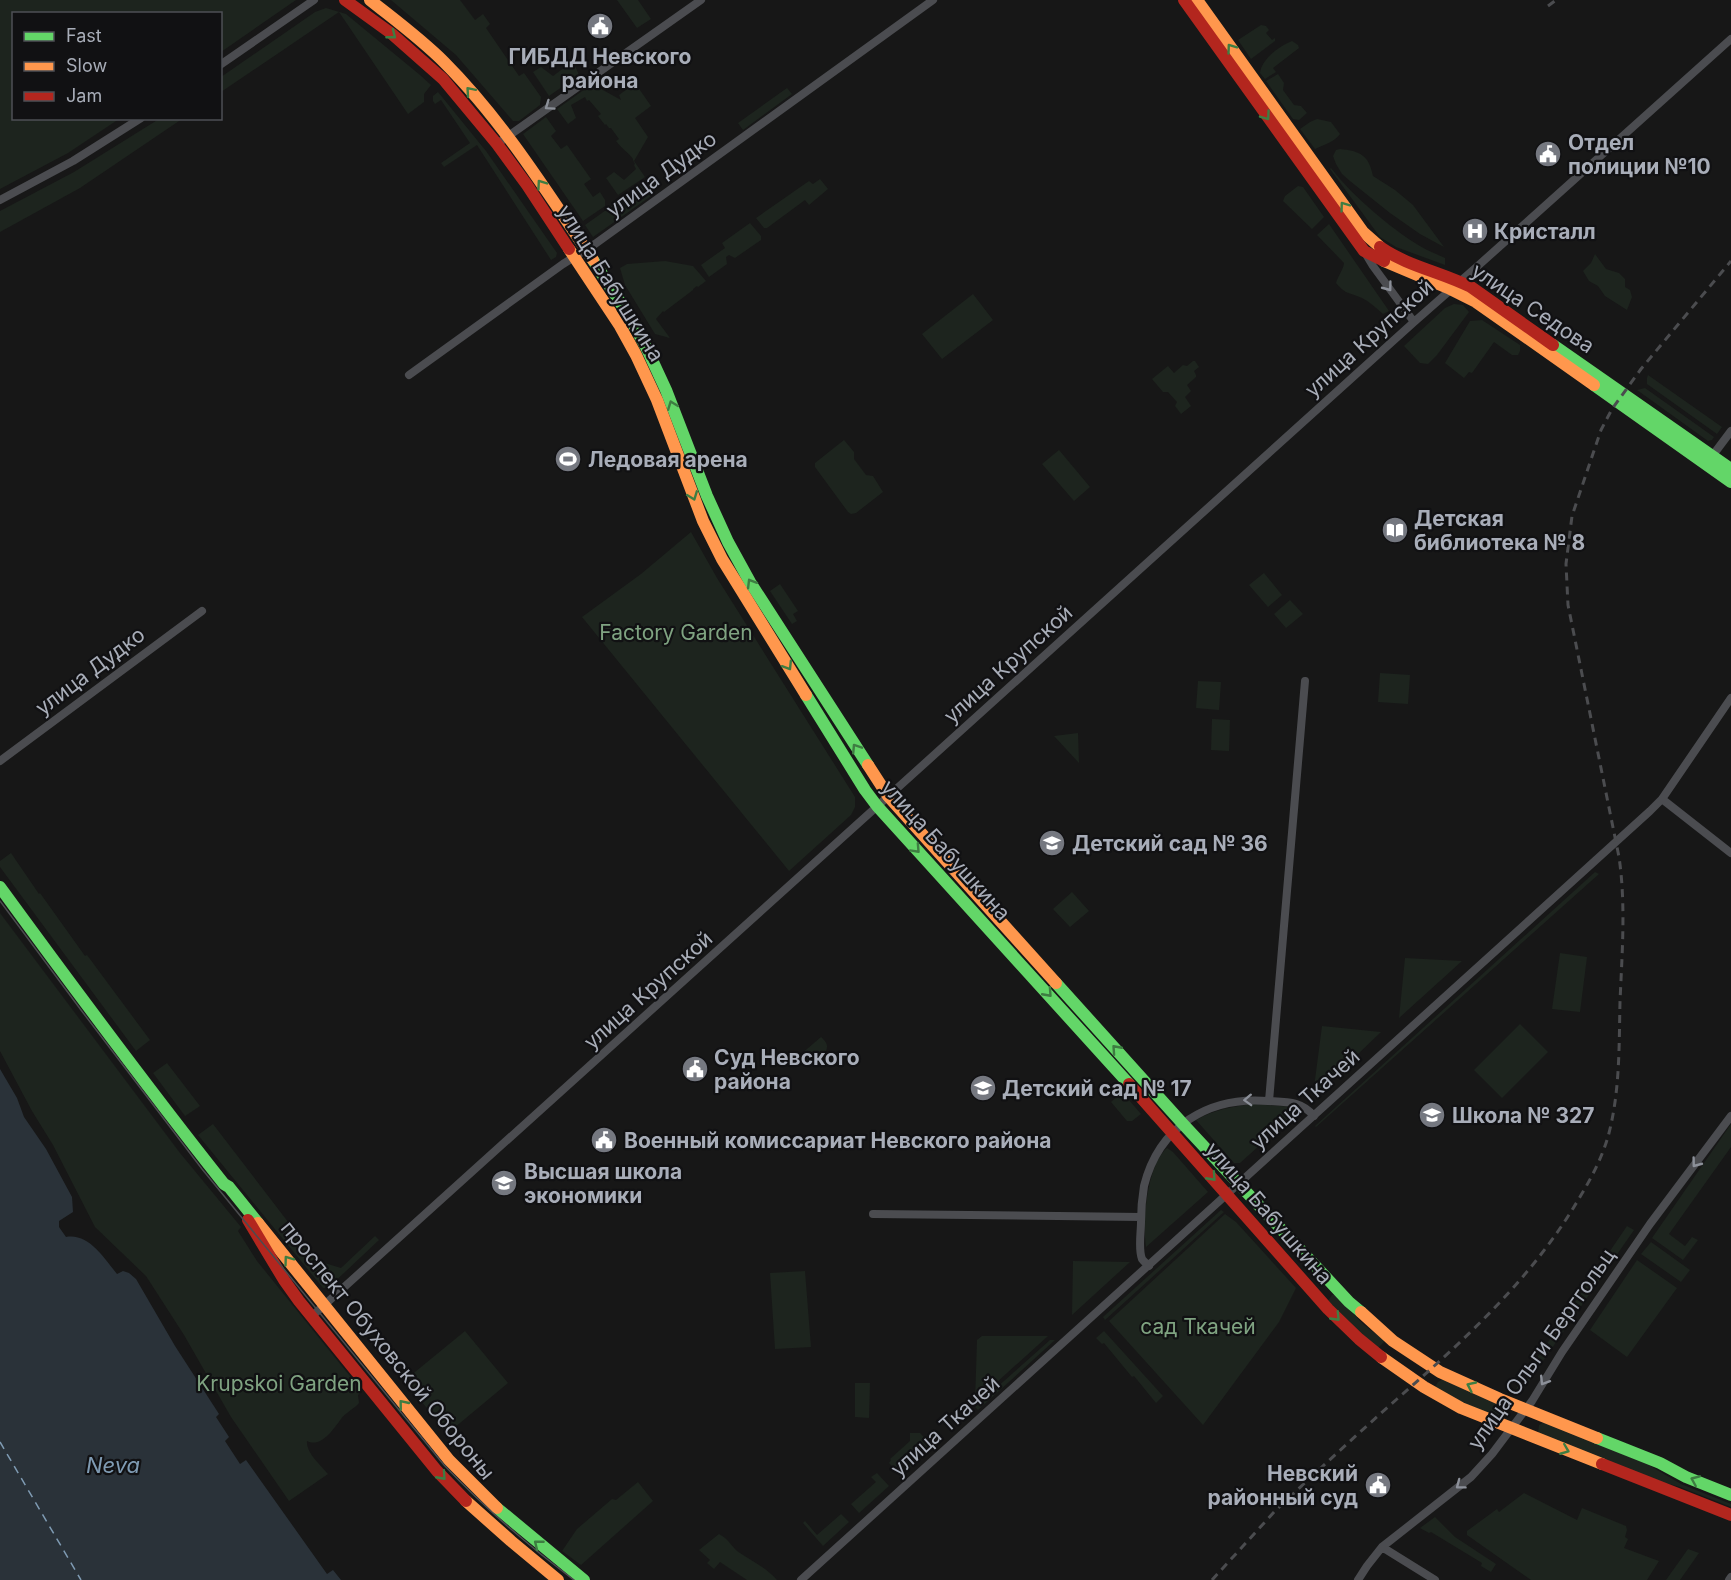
<svg xmlns="http://www.w3.org/2000/svg" width="1731" height="1580" font-family="Inter,sans-serif">
<style>
.green{fill:#1d241e}
.water{fill:#2a3239}
.lines{fill:none;stroke-linecap:round;stroke-linejoin:round}
.ferry{stroke:#7f9bb3;stroke-width:1.5;stroke-dasharray:8 6;stroke-linecap:butt}
.street{stroke:#4b4c50;stroke-width:8}
.fast{stroke:#63d668;stroke-width:12}
.slow{stroke:#ff974d;stroke-width:12}
.jam{stroke:#b3261e;stroke-width:12}
.tram{stroke:#4b4c4f;stroke-width:1.5}
.rail{stroke:#4b4c4f;stroke-width:3;stroke-dasharray:8 6;stroke-linecap:butt}
.oneway{stroke:#3e7d42}
.oneway2{stroke:#8c9099}
.labels{text-anchor:middle;dominant-baseline:central;stroke-width:4.5;stroke-linejoin:round;paint-order:stroke}
.poi-label{font-size:21px;font-weight:bold;fill:#a8adb8;stroke:#111113;text-anchor:start}
.street-label{font-size:21px;fill:#a8adb8;stroke:#111113}
.park-label{font-size:21px;fill:#7fa381;stroke:#111113}
.water-label{font-size:22px;font-style:italic;fill:#7f9bb3;stroke:#111113}
</style>
<rect width="100%" height="100%" fill="#171717"/>
<!-- green -->
<path class="green" d="M0 0H296L221 52 220 14H14V118L119 119 68 153 0 189Z
M391 0H460L475 20 483 14 490 24 486 28 519 76 524 73 541 97 540 105 519 121H513L456 55Z
M617 0H638L651 19 637 28Z
M326 8 346 14 420 75 431 85 424 94V102L408 114 339 12 221 92V77L315 12Z
M1261 25 1266 26 1269 30 1266 33 1272 40 1275 38V41L1251 59 1238 40Z
M1292 41 1298 45 1299 48 1273 68 1276 72 1265 79 1260 73C1262 58 1280 46 1292 41Z
M573 61 579 75 549 96 533 72 541 67 553 76Z
M1278 74 1284 83 1283 90 1294 105 1301 106 1307 113 1299 120 1293 119 1266 81Z
M635 83 651 106 635 118 648 137 634 161 645 177 618 195 606 178 614 172 624 180 636 169 634 165 635 164 633 160V159C627 151 623 150 616 141L619 139 611 128H609L606 124 605 125 598 116 601 114 589 100 587 101 585 97 571 105 576 118 568 124 557 109 592 84 621 100 619 95Z
M787 88 792 94 743 130 738 123Z
M438 92 486 151 557 253 556 257 551 260 477 145 444 167 441 163 470 143 441 100 435 104 433 101V96Z
M546 117 556 131 551 136 561 149 567 145 591 179 584 184 593 197 600 192 605 200V206L583 221 523 134Z
M159 119H182L80 188 0 232V211L74 172Z
M1317 119 1331 122 1340 134C1334 142 1324 145 1315 149L1300 129 1310 122Z
M1340 149C1360 151 1369 155 1373 176L1395 190 1413 205 1444 247 1420 234 1390 213 1350 181 1342 174 1336 164 1333 156 1336 150Z
M1331 168C1352 196 1397 234 1427 250 1433 253 1439 255 1445 258V265L1396 247 1380 237 1330 169Z
M820 179 828 189 809 205 805 200 767 228H764L756 218 809 181 813 184Z
M647 181 653 188 654 194 593 237 585 225Z
M1298 186 1303 187 1324 217 1312 229 1283 201 1285 196Z
M750 223 761 236V240L735 258 729 255 726 257 727 264 709 277 701 265 725 248 722 243Z
M1329 224 1389 311 1383 314C1376 308 1370 302 1362 298 1349 292 1346 295 1336 283 1338 276 1344 268 1344 263L1317 235Z
M1595 254 1606 269 1619 273 1625 279V287L1630 290 1632 297 1627 310 1605 296 1598 286 1589 281 1583 271 1591 263Z
M665 261 693 266 706 281 698 287 697 286 693 289V290L664 312 663 311 656 319 670 338 655 334 625 285 620 268 627 264Z
M973 294 993 320 942 359 922 334Z
M1454 304 1463 305 1469 312 1437 355 1428 364 1420 363 1404 346 1445 308Z
M1482 320 1520 345V351L1518 355H1512L1494 342 1472 373 1469 372 1464 378 1445 363 1470 321Z
M1193 361H1195L1199 367 1194 371 1196 375V377L1187 385 1191 391 1185 397 1191 406 1181 414 1175 406 1177 402 1168 392H1163L1152 379 1168 366 1174 373 1183 365 1187 366Z
M1648 375 1722 427 1717 434 1647 384V378Z
M1645 388 1714 437 1712 440 1708 441 1637 390Z
M844 440 854 452V459L866 475 873 476 883 492 856 513 851 514 848 512 815 467V463Z
M1059 450 1090 487 1074 501 1042 464Z
M691 532 717 578 855 797V807L851 815 789 871 582 617 641 574Z
M1264 573 1282 595 1268 607 1249 585Z
M780 584 798 611 793 614 797 621 792 624 770 591Z
M1290 600 1303 614 1286 628 1274 614Z
M1380 673 1410 675 1408 704 1378 702Z
M1198 681 1221 682 1219 710 1196 708Z
M1212 719 1230 720 1229 751 1211 750Z
M1078 733 1079 763 1054 736Z
M11 853 39 894 40 893 85 956 87 955 150 1040 136 1051 0 867V861Z
M1595 872 1599 874 1316 1127 1315 1126Z
M1072 892 1089 911 1070 927 1053 909Z
M0 913 180 1153 241 1227 238 1231 257 1261 362 1391 358 1395 359 1403C354 1409 345 1413 341 1419 333 1430 321 1448 307 1441 306 1453 321 1465 328 1474L289 1501 231 1417 184 1335 146 1276 95 1227 53 1145 32 1111 0 1051Z
M1560 953 1587 957 1580 1012 1552 1009Z
M1405 958 1462 961 1399 1018Z
M1520 1024 1548 1052 1502 1098 1474 1070Z
M1322 1026 1381 1032 1314 1096 1313 1095Z
M821 1037C825 1041 829 1044 826 1051L809 1066 800 1055Z
M167 1063 200 1106 185 1116 153 1073Z
M1122 1092 1141 1114 1132 1121H1127L1111 1102Z
M1253 1104 1294 1107 1298 1111 1240 1163H1234L1196 1120C1216 1109 1231 1107 1253 1104Z
M213 1124 318 1261 341 1268 375 1236 379 1240 328 1288H323L198 1135Z
M1731 1124V1147L1669 1234 1685 1246 1692 1237 1698 1240 1683 1260 1652 1238Z
M1167 1148 1173 1152 1208 1192 1146 1247C1142 1223 1147 1165 1167 1148Z
M1221 1210 1224 1212 1105 1320 1103 1317Z
M1225 1214 1236 1222 1296 1288 1279 1322 1203 1425 1109 1321Z
M1627 1226 1634 1230 1522 1391 1516 1389Z
M1651 1242 1690 1270 1681 1282 1641 1254Z
M1637 1260 1677 1288 1627 1357 1590 1330Z
M1073 1261 1130 1262 1072 1315Z
M805 1271 811 1347 775 1349 770 1273Z
M1332 1295H1335L1364 1325 1383 1339 1384 1342 1379 1347H1375L1328 1301Z
M465 1331 508 1383 448 1433 404 1381Z
M1104 1331 1163 1396 1156 1403 1134 1376 1132 1377 1104 1343 1102 1344 1096 1338Z
M982 1336H1048L975 1402 977 1340Z
M1050 1340H1055L978 1410 975 1407Z
M1443 1379 1504 1406 1505 1410 1498 1418 1461 1402 1435 1387 1438 1382Z
M855 1383H870L869 1418 855 1417Z
M1544 1422 1647 1464 1681 1484 1731 1504V1507L1680 1487 1640 1476 1538 1433 1539 1425Z
M910 1433H920L933 1447 901 1476 889 1463 891 1460 890 1459 910 1441Z
M877 1473 889 1486 859 1513 851 1504 876 1482 871 1477Z
M638 1482 653 1501 581 1565 562 1551 577 1529 612 1499 616 1500Z
M1524 1493 1577 1520 1582 1508 1626 1526 1627 1530 1625 1537 1628 1539 1624 1548 1659 1561 1647 1580H1531L1467 1535V1531L1497 1509 1499 1512Z
M841 1514 849 1522 823 1546 803 1523 805 1521 817 1535Z
M1435 1517 1455 1537 1496 1564 1491 1572 1481 1566 1482 1563 1431 1532 1429 1533 1420 1528Z
M719 1534C727 1538 731 1545 737 1551 751 1561 766 1567 777 1580H747L720 1562 714 1569 707 1563 710 1560 699 1550Z
M1688 1549 1699 1553 1680 1580H1666Z"/>
<!-- water -->
<path class="water" d="M0 1069 17 1098 24 1117 46 1149 72 1197 73 1212 59 1221V1227L66 1237C89 1233 104 1258 117 1274L123 1271 129 1273 136 1279 175 1346 219 1414 216 1417 229 1437 225 1441 240 1464 246 1460 327 1574 333 1570 341 1580H0Z"/>
<g class="lines">
<!-- ferry -->
<path class="ferry" d="M0 1442 81 1580"/>
<!-- street -->
<path class="street" d="M220 65 314 0
M497 144 701 0
M0 200 73 161 141 118
M1364 251 1373 266 1414 322
M409 375 563 264 595 244 933 0
M1710 459 1731 431
M0 761 202 611
M1662 799 1731 853
M1269 1101 1305 681
M873 1214 1141 1217
M1149 1266C1147 1264 1144 1262 1142 1259 1138 1249 1141 1233 1141 1222 1141 1210 1142 1198 1144 1186 1159 1126 1209 1096 1268 1101 1288 1102 1301 1101 1314 1116
M311 1317 1414 322 1480 264 1731 39
M1382 1547 1435 1580
M801 1580 1650 811 1662 799 1731 698
M1358 1580 1367 1566 1382 1547 1471 1477 1492 1454 1532 1401 1562 1352 1650 1224 1731 1116
M1729 1580 1731 1577"/>
<!-- fast -->
<path class="fast" d="M593 260 629 316 647 349 666 390 707 496 728 542 750 582 868 765
M1553 345 1731 469
M1594 385 1731 482
M806 695 865 790 877 806 1129 1084
M0 887C73 987 147 1087 224 1184L229 1187 258 1223
M1056 983 1183 1124 1349 1302 1361 1312
M1597 1438 1660 1463 1686 1477 1731 1495
M497 1508 584 1580"/>
<!-- slow -->
<path class="slow" d="M370 0C395 20 421 39 444 62 502 120 547 192 593 260
M1197 0 1363 232 1380 247
M569 249 620 326 636 355 657 400 703 521 722 559 806 695
M1384 261 1448 288 1476 302 1594 385
M868 765 888 796 1056 983
M258 1223 449 1460 497 1508
M1361 1312 1393 1341 1440 1372 1500 1399 1597 1438
M1381 1357 1424 1387 1461 1408 1602 1464
M466 1501 511 1541 558 1580"/>
<!-- jam -->
<path class="jam" d="M345 0 392 34 443 79 497 144 527 185 569 249
M1184 0 1364 251 1384 261
M1380 247C1407 266 1441 272 1471 287L1553 345
M1129 1084 1328 1309 1359 1339 1381 1357
M248 1220 284 1280 299 1301 437 1471 466 1501
M1602 1464 1731 1515"/>
<!-- tram -->
<path class="tram" d="M0 901 81 1010 202 1169 444 1465C484 1507 527 1545 574 1580"/>
<!-- rail -->
<path class="rail" d="M1548 6 1556 0
M1212 1580 1275 1511 1293 1494C1327 1462 1362 1430 1397 1399 1462 1342 1526 1284 1572 1210 1587 1186 1602 1160 1609 1133 1620 1090 1619 1045 1620 1002 1622 953 1626 905 1619 857L1568 605 1566 564 1572 516 1601 430 1612 409 1641 369 1731 261"/>
</g>
<!-- one-way arrows -->
<defs><path id="oneway-chevron" d="M-2-3.5L2.5 0L-2 3.5" fill="none" stroke-width="1.6" stroke-linecap="round" stroke-linejoin="round" transform="scale(1.5)"/></defs>
<g class="oneway">
<use href="#oneway-chevron" transform="translate(392 35) rotate(38)"/>
<use href="#oneway-chevron" transform="translate(1231 48) rotate(-126)"/>
<use href="#oneway-chevron" transform="translate(470 91) rotate(-131)"/>
<use href="#oneway-chevron" transform="translate(1266 116) rotate(55)"/>
<use href="#oneway-chevron" transform="translate(541 184) rotate(-125)"/>
<use href="#oneway-chevron" transform="translate(1344 206) rotate(-126)"/>
<use href="#oneway-chevron" transform="translate(672 405) rotate(-111)"/>
<use href="#oneway-chevron" transform="translate(693 496) rotate(69)"/>
<use href="#oneway-chevron" transform="translate(751 583) rotate(-121)"/>
<use href="#oneway-chevron" transform="translate(788 666) rotate(58)"/>
<use href="#oneway-chevron" transform="translate(856 748) rotate(-123)"/>
<use href="#oneway-chevron" transform="translate(916 849) rotate(47)"/>
<use href="#oneway-chevron" transform="translate(1048 993) rotate(48)"/>
<use href="#oneway-chevron" transform="translate(1116 1049) rotate(-132)"/>
<use href="#oneway-chevron" transform="translate(1212 1177) rotate(48)"/>
<use href="#oneway-chevron" transform="translate(288 1260) rotate(-126)"/>
<use href="#oneway-chevron" transform="translate(1336 1317) rotate(46)"/>
<use href="#oneway-chevron" transform="translate(1471 1386) rotate(-155)"/>
<use href="#oneway-chevron" transform="translate(403 1404) rotate(-129)"/>
<use href="#oneway-chevron" transform="translate(1565 1450) rotate(22)"/>
<use href="#oneway-chevron" transform="translate(442 1476) rotate(48)"/>
<use href="#oneway-chevron" transform="translate(1695 1480) rotate(-157)"/>
<use href="#oneway-chevron" transform="translate(538 1544) rotate(-141)"/>
</g>
<g class="oneway2">
<use href="#oneway-chevron" transform="translate(549 106) rotate(145)"/>
<use href="#oneway-chevron" transform="translate(1388 287) rotate(53)"/>
<use href="#oneway-chevron" transform="translate(1248 1100) rotate(178)"/>
<use href="#oneway-chevron" transform="translate(1696 1163) rotate(127)"/>
<use href="#oneway-chevron" transform="translate(1544 1381) rotate(122)"/>
<use href="#oneway-chevron" transform="translate(1460 1485) rotate(143)"/>
</g>
<!-- icons -->
<defs>
<symbol id="civic-disc" viewBox="-11 -11 22 22"><circle r="9.5" fill="#757880" stroke="#111113"/><path d="M-.6-6.5H3V-4.5H.6V-3L4-1V1h2V6H-6V1h2V-1L-.6-3ZM-1.2 2.5V6h2.4V2.5Z" fill="#fff"/></symbol>
<symbol id="hospital-disc" viewBox="-11 -11 22 22"><circle r="9.5" fill="#757880" stroke="#111113"/><path d="M-5-5h3v3.5h4V-5h3V5h-3V1.5h-4V5h-3Z" fill="#fff"/></symbol>
<symbol id="stadium-disc" viewBox="-11 -11 22 22"><circle r="9.5" fill="#757880" stroke="#111113"/><path d="M0-5a6.5 5 0 1 0 0 10a6.5 5 0 1 0 0-10ZM-3.5-1.8h7v3.6h-7Z" fill="#fff"/></symbol>
<symbol id="library-disc" viewBox="-11 -11 22 22"><circle r="9.5" fill="#757880" stroke="#111113"/><path d="M-6-4Q-3-5.5-.7-3.5V5Q-3 3-6 4ZM6-4Q3-5.5 .7-3.5V5Q3 3 6 4Z" fill="#fff"/></symbol>
<symbol id="school-disc" viewBox="-11 -11 22 22"><circle r="9.5" fill="#757880" stroke="#111113"/><path d="M0-5L7-2L0 1L-7-2ZM-4 1L0 2.5L4 1V4Q0 6-4 4Z" fill="#fff"/></symbol>
<symbol id="university-disc" viewBox="-11 -11 22 22"><circle r="9.5" fill="#757880" stroke="#111113"/><path d="M0-5L7-2L0 1L-7-2ZM-4 1L0 2.5L4 1V4Q0 6-4 4Z" fill="#fff"/></symbol>
</defs>
<g fill-rule="evenodd">
<use href="#civic-disc" x="585" y="11" width="30" height="30"/>
<use href="#civic-disc" x="1533" y="139" width="30" height="30"/>
<use href="#hospital-disc" x="1460" y="216" width="30" height="30"/>
<use href="#stadium-disc" x="553" y="444" width="30" height="30"/>
<use href="#library-disc" x="1380" y="515" width="30" height="30"/>
<use href="#school-disc" x="1037" y="828" width="30" height="30"/>
<use href="#civic-disc" x="680" y="1054" width="30" height="30"/>
<use href="#school-disc" x="968" y="1073" width="30" height="30"/>
<use href="#school-disc" x="1417" y="1100" width="30" height="30"/>
<use href="#civic-disc" x="589" y="1125" width="30" height="30"/>
<use href="#university-disc" x="489" y="1168" width="30" height="30"/>
<use href="#civic-disc" x="1363" y="1470" width="30" height="30"/>
</g>
<g class="labels">
<!-- poi labels -->
<g class="poi-label">
<text x="600" y="56" text-anchor="middle">ГИБДД Невского<tspan x="600" dy="24">района</tspan></text>
<text x="1568" y="142">Отдел<tspan x="1568" dy="24">полиции №10</tspan></text>
<text x="1494" y="231">Кристалл</text>
<text x="588" y="459">Ледовая арена</text>
<text x="1414" y="518">Детская<tspan x="1414" dy="24">библиотека № 8</tspan></text>
<text x="1072" y="843">Детский сад № 36</text>
<text x="714" y="1057">Суд Невского<tspan x="714" dy="24">района</tspan></text>
<text x="1002" y="1088">Детский сад № 17</text>
<text x="1452" y="1115">Школа № 327</text>
<text x="624" y="1140">Военный комиссариат Невского района</text>
<text x="524" y="1171">Высшая школа<tspan x="524" dy="24">экономики</tspan></text>
<text x="1358" y="1473" text-anchor="end">Невский<tspan x="1358" dy="24">районный суд</tspan></text>
</g>
<!-- street labels -->
<g class="street-label">
<text transform="translate(661 174) rotate(-36)">улица Дудко</text>
<text transform="translate(611 283) rotate(58)">улица Бабушкина</text>
<text transform="translate(1533 308) rotate(34)">улица Седова</text>
<text transform="translate(1369 338) rotate(-42)">улица Крупской</text>
<text transform="translate(1008 664) rotate(-42)">улица Крупской</text>
<text transform="translate(90 671) rotate(-37)">улица Дудко</text>
<text transform="translate(946 850) rotate(48)">улица Бабушкина</text>
<text transform="translate(648 990) rotate(-42)">улица Крупской</text>
<text transform="translate(1305 1099) rotate(-42)">улица Ткачей</text>
<text transform="translate(1269 1213) rotate(49)">улица Бабушкина</text>
<text transform="translate(1541 1349) rotate(-55)">улица Ольги Берггольц</text>
<text transform="translate(388 1350) rotate(51)">проспект Обуховской Обороны</text>
<text transform="translate(945 1426) rotate(-42)">улица Ткачей</text>
</g>
<!-- park labels -->
<g class="park-label">
<text x="676" y="632">Factory Garden</text>
<text x="1198" y="1326">сад Ткачей</text>
<text x="279" y="1383">Krupskoi Garden</text>
</g>
<!-- water labels -->
<g class="water-label">
<text x="113" y="1465">Neva</text>
</g>
</g>
<!-- legend -->
<rect x="12" y="12" width="210" height="108" fill="#111113" stroke="#4d4f55" stroke-width="1.5"/>
<rect x="24" y="32" width="30" height="9" fill="#63d668" stroke="#4d4f55" stroke-width="1.5"/>
<text x="66" y="42" font-size="18" fill="#a8adb8">Fast</text>
<rect x="24" y="62" width="30" height="9" fill="#ff974d" stroke="#4d4f55" stroke-width="1.5"/>
<text x="66" y="72" font-size="18" fill="#a8adb8">Slow</text>
<rect x="24" y="92" width="30" height="9" fill="#b3261e" stroke="#4d4f55" stroke-width="1.5"/>
<text x="66" y="102" font-size="18" fill="#a8adb8">Jam</text>
</svg>
